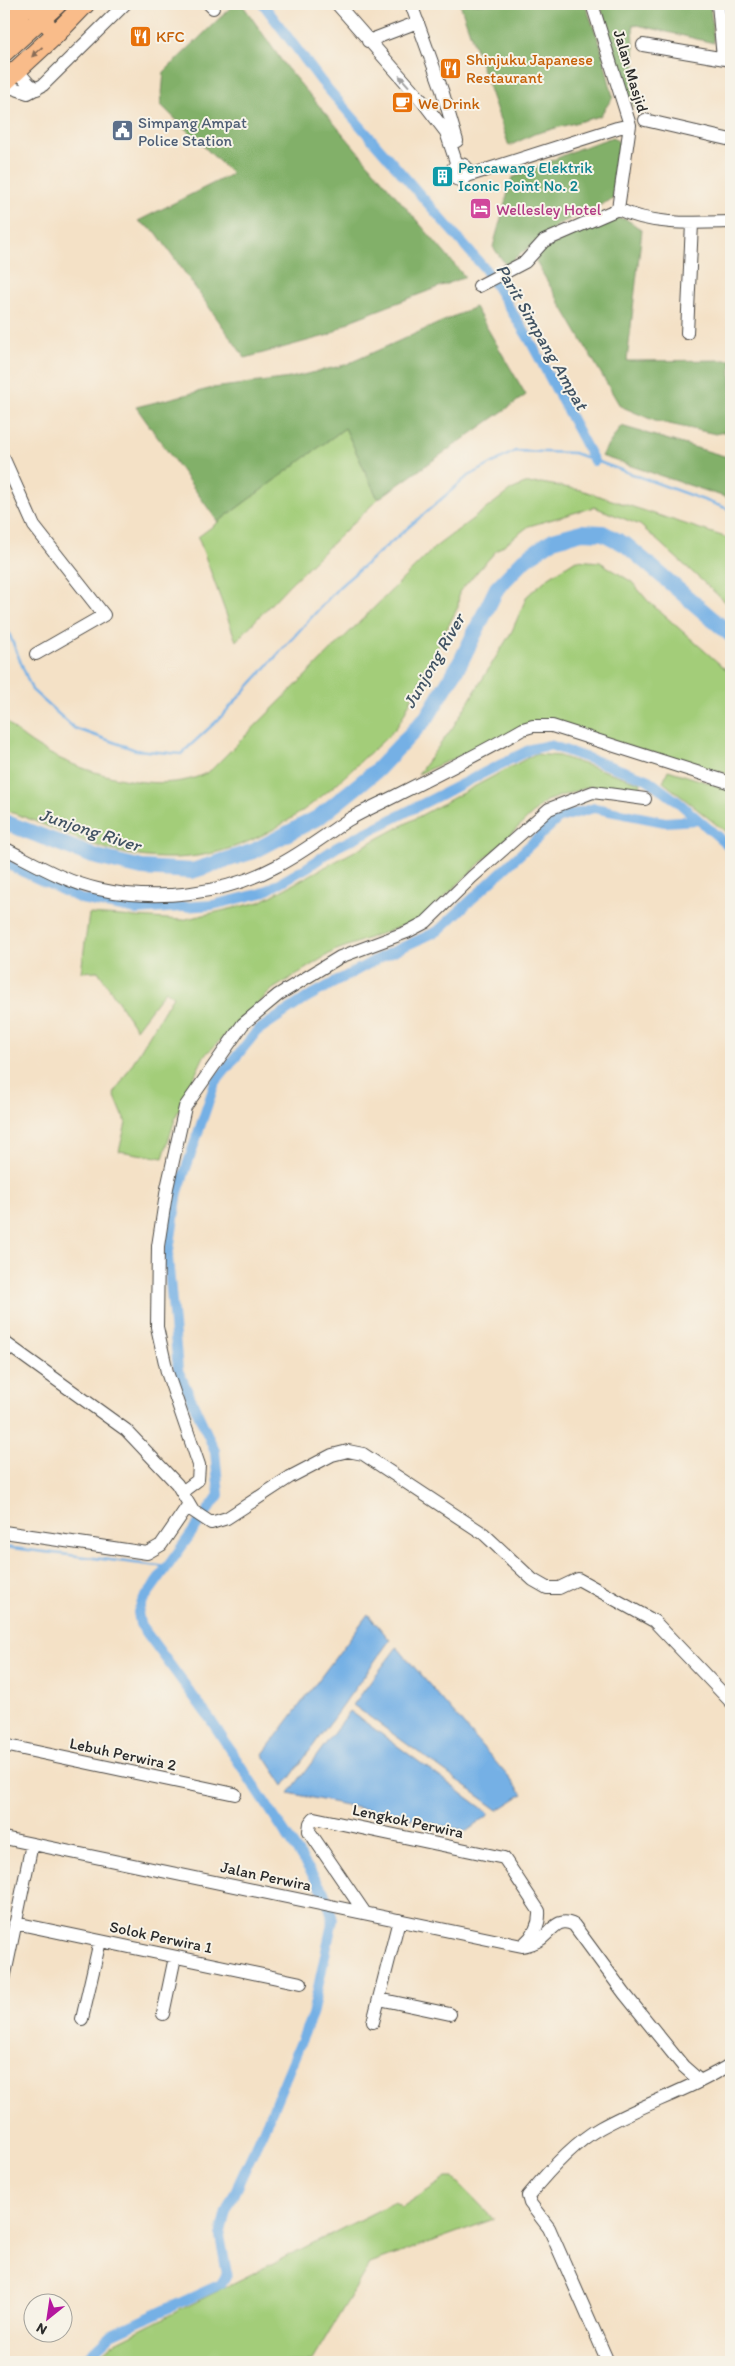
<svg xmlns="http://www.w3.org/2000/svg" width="735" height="2366" font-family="Itim,sans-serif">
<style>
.green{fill:#a3cd79;stroke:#677c52}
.forest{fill:#82b069;stroke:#566e4a}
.water{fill:#74b0e5;stroke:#506e88}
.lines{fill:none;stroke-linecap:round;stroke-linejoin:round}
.stream{stroke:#74b0e5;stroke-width:2.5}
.canal{stroke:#74b0e5;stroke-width:10}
.river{stroke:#74b0e5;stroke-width:16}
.minor-casing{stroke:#494642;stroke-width:14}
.major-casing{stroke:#494642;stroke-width:18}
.highway-casing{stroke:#494642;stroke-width:21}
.minor{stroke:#fff;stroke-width:12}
.major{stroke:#f9bc8a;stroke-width:16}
.highway{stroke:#f9bc8a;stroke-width:19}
.oneway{fill:#886c56}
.oneway2{fill:#a0a0a0}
.labels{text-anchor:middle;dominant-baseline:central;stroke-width:4;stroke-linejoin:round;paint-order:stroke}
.food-label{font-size:16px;fill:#c56008;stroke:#f7f3e8;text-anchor:start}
.street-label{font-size:16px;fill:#2b2b2b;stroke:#f7f3e8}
.service-label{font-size:16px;fill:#4e5e75;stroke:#f7f3e8;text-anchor:start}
.culture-label{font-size:16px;fill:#0d838f;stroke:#f7f3e8;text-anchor:start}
.hotel-label{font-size:16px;fill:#b23c85;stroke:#f7f3e8;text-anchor:start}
.water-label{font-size:18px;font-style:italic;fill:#415363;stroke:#f7f3e8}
</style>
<rect width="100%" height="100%" fill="#f7f3e8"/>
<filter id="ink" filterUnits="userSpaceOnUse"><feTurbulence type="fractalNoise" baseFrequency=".02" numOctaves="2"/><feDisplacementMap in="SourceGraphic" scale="10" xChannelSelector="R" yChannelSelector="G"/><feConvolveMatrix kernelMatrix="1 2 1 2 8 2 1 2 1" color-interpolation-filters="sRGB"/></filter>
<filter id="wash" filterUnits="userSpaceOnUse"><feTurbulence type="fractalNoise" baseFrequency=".0096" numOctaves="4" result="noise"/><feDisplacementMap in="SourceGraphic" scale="20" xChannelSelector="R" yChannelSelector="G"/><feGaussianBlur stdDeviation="1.12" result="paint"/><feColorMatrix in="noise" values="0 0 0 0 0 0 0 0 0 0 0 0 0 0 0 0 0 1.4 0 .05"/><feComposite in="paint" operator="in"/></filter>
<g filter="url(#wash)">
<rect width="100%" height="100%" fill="#f4e1c6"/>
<!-- green -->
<path class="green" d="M345 428 378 499 289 585 236 641 198 537Z
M541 483 581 490 731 539V607L640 525 594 507 529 526 496 551 459 592 458 607C444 635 429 663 415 691 409 702 404 718 396 728 386 739 374 749 363 759 298 823 224 873 128 854 85 846 46 823 4 810V718C38 764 161 804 211 770L434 548 511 490 525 484Z
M576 560 600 562 632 582 648 601 731 674V775L541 721 418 774 453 727 512 631 527 596 549 577Z
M535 754 559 756 641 783 639 791 591 786 546 801 421 919 334 951 273 989 204 1056 176 1116 163 1158 119 1151 126 1123 114 1094 173 996 165 991 136 1029 98 971 81 972 89 914 182 920 260 902Z
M668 770 731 790V836L663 782Z
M447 2178H454L494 2219 370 2264 311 2362H92L112 2344 395 2202 402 2207Z"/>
<!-- forest -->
<path class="forest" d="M242 4 286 67 465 277 352 320 329 335 245 358 156 232 138 221 232 174 161 105 164 72 231 7Z
M460 4H585L600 44 613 97 600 116 534 134 509 146Z
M600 4H710L714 43 633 24 637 110 630 101Z
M613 137 621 144 613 199 559 224 506 265 493 247 512 178 578 149Z
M610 218 626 219 642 230 627 361 731 360V430L716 434 655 421 620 406 536 262 539 251Z
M475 307 526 395 378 499 345 428 218 522 136 407 213 388 290 378 345 365Z
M621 426 731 458V499L601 456Z"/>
<!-- water -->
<path class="water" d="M368 1614 390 1640 284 1786 263 1754Z
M397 1647 523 1794 498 1810 353 1705Z
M350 1711 490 1814 467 1831 289 1793Z"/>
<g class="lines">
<!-- stream -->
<path class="stream" d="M4 621 32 690 74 728 136 750 181 754 219 719 339 587 467 477 515 451 574 453 731 510
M4 1547 167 1567"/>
<!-- canal -->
<path class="canal" d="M263 4 321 81 485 269 529 339 594 461
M4 863 81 899 137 910 213 905 262 893 306 868 337 847 531 749 550 745 647 779 678 802 731 848
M82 2362 112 2334 221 2284 227 2274 220 2236 226 2211 272 2111 312 2015 333 1919 324 1892 210 1719 140 1624 138 1612 142 1602 219 1495 215 1451 178 1370 168 1257 178 1192 215 1083 257 1031 308 997 381 957 438 931 559 818 594 808 665 822 698 820"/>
<!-- river -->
<path class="river" d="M4 822 93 856 142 868 192 871 254 851 319 817 377 770 427 717 460 663 497 588 525 559 553 540 582 532 603 533 626 545 731 635"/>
</g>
</g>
<g filter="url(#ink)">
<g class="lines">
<defs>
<path id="minor" d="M209 4 213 8
M337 4 423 102 446 132 457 165
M411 4 442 90 457 141
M592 4 630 125 618 209
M718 4 723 58
M368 41 418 22
M643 45 731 60
M17 70 29 84 37 89
M4 87 13 88 28 93 43 85 125 4
M645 120 731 140
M452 172a8 8 0 1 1 16 0a8 8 0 1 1-16 0Z
M467 176 617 128 630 125
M618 209C653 226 694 223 731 222
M479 286 525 262 544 241 618 209
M687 333 692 223
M4 459 34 526 104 615 36 654
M4 848C34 863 65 882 98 889 156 902 222 895 275 867 301 854 324 836 348 820 365 810 382 803 399 794 441 773 483 752 523 729L533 726H552L731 783
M4 1342 126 1430 177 1484 193 1511 211 1523 227 1518 290 1477 332 1455 348 1451 363 1454 484 1534 533 1580 547 1588H559L578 1579 654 1621 731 1702
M182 1492 198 1480 199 1465 167 1372 157 1327 158 1246 167 1188 185 1107 243 1024 278 995 340 957 407 932 426 922 472 877 549 809 593 792 645 799
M4 1532 147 1553 161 1545 189 1504
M4 1745 235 1794
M4 1838 522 1946C529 1945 535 1943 541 1939 552 1931 558 1916 574 1925L624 1993 683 2066 700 2081
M365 1913 309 1831 310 1823 314 1818 504 1858 539 1911C540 1925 534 1935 524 1944
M15 1923 301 1983
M4 1979 32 1844
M379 1999 450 2014
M163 2014 175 1957
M82 2019 100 1941
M373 2022 399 1920
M608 2362 549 2228 530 2203 528 2196C546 2174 575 2142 600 2128 643 2104 690 2090 731 2064"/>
<path id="major" d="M28 4 56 34"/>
<path id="highway" d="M4 38C13 28 24 18 18 4
M4 52 57 4
M4 82 56 34 85 4"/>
</defs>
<!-- minor casing -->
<use href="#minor" class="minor-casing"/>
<!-- major casing -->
<use href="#major" class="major-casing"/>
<!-- highway casing -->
<use href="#highway" class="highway-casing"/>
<!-- minor -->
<use href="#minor" class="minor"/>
<!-- major -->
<use href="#major" class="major"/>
<!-- highway -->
<use href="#highway" class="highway"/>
</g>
<!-- one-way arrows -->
<defs><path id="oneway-solid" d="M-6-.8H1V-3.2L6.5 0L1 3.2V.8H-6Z" transform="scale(1.25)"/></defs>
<use class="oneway" href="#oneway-solid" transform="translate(37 52) rotate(137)"/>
<use class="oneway2" href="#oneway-solid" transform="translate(404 81) rotate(-132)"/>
</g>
<!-- icons -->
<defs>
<symbol id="restaurant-square" viewBox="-11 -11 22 22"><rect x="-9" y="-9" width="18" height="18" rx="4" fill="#e8710a" stroke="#f7f3e8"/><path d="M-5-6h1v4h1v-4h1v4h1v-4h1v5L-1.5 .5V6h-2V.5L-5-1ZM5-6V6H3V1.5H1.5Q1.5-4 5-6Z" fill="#fff"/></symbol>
<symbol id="cafe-square" viewBox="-11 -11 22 22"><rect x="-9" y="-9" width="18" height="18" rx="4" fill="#e8710a" stroke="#f7f3e8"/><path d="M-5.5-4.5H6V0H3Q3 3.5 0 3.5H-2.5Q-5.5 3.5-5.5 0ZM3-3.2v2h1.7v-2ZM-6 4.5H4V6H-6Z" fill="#fff"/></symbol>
<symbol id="civic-square" viewBox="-11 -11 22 22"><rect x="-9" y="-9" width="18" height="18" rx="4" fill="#5c6f8a" stroke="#f7f3e8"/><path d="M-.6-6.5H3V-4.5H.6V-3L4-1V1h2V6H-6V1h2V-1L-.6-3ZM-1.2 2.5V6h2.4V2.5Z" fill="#fff"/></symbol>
<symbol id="building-square" viewBox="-11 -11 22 22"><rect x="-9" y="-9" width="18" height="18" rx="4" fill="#0f9aa8" stroke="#f7f3e8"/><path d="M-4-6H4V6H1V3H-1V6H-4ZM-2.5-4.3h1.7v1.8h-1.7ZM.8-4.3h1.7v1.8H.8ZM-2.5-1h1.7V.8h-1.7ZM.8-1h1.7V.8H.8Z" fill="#fff"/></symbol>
<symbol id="hotel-square" viewBox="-11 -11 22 22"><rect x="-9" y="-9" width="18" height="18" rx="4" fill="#d1479c" stroke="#f7f3e8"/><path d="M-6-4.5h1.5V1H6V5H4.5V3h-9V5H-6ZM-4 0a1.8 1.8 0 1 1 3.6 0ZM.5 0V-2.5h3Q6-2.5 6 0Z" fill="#fff"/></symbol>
</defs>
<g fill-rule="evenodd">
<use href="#restaurant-square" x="128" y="24" width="25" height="25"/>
<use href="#restaurant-square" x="438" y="56" width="25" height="25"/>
<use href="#cafe-square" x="390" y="90" width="25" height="25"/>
<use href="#civic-square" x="110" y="118" width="25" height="25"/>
<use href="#building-square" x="430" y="164" width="25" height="25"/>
<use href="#hotel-square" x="468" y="196" width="25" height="25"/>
</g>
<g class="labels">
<!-- food labels -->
<g class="food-label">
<text x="156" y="36">KFC</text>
<text x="466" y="59">Shinjuku Japanese<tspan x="466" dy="18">Restaurant</tspan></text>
<text x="418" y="103">We Drink</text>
</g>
<!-- street labels -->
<g class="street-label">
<text transform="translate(631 71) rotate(73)">Jalan Masjid</text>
<text transform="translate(123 1754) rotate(12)">Lebuh Perwira 2</text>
<text transform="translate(408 1821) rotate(12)">Lengkok Perwira</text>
<text transform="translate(266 1876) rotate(12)">Jalan Perwira</text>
<text transform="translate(161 1937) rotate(12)">Solok Perwira 1</text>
</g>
<!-- service labels -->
<g class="service-label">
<text x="138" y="122">Simpang Ampat<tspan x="138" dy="18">Police Station</tspan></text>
</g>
<!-- culture labels -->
<g class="culture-label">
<text x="458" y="167">Pencawang Elektrik<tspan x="458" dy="18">Iconic Point No. 2</tspan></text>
</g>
<!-- hotel labels -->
<g class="hotel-label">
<text x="496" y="209">Wellesley Hotel</text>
</g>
<!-- water labels -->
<g class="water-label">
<text transform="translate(542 337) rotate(60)">Parit Simpang Ampat</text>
<text transform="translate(434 661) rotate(-60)">Junjong River</text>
<text transform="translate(90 830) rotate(18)">Junjong River</text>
</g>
</g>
<!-- margin -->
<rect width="735" height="2366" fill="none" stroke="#f7f3e8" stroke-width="20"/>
<!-- north arrow -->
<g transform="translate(48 2318) rotate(210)"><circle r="24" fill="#f7f3e8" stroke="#a5a39c"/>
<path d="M0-4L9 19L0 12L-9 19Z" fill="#b5179e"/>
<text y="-8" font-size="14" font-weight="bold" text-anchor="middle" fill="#2b2b2b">N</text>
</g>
</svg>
